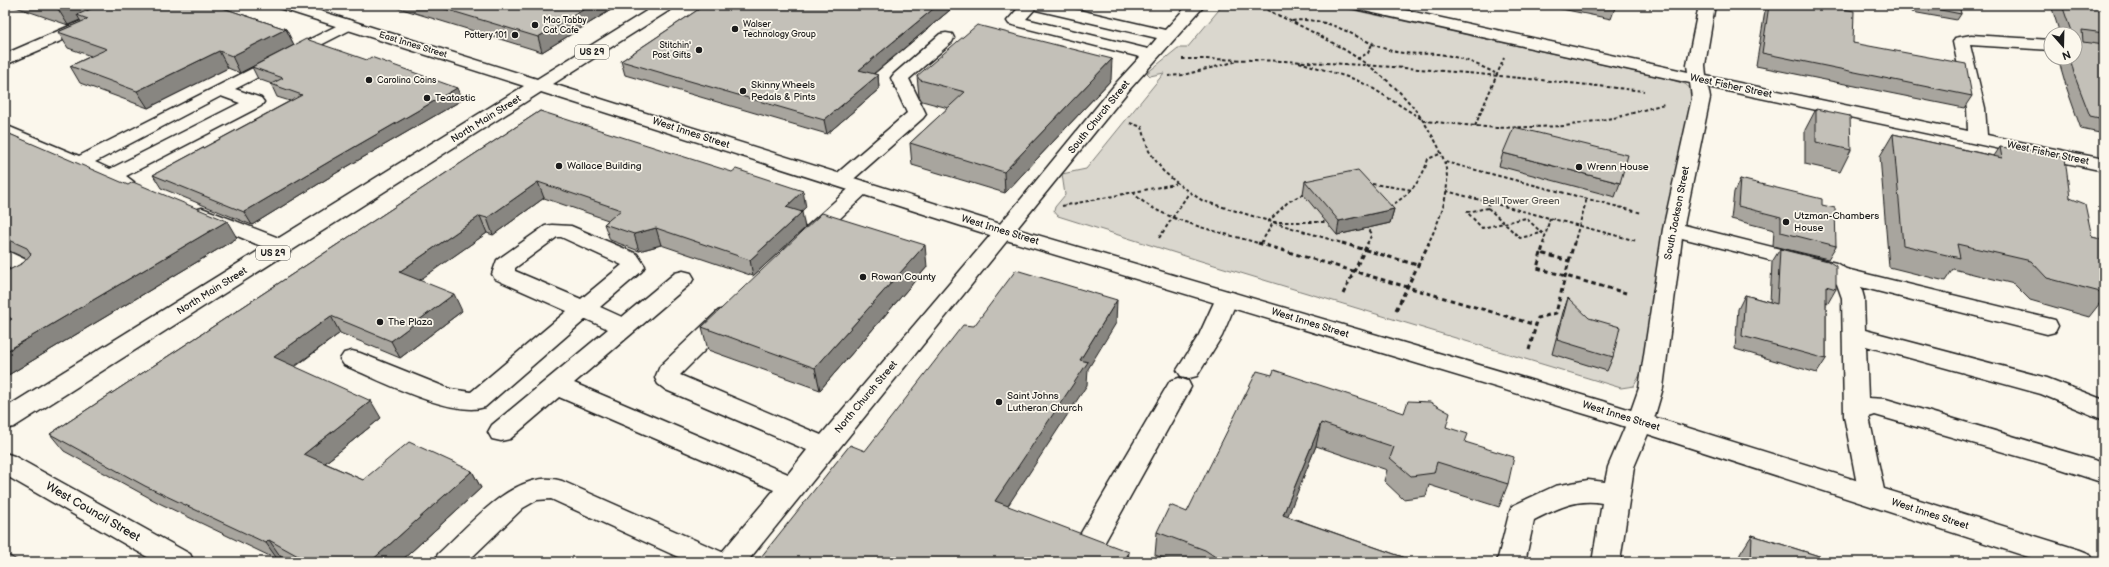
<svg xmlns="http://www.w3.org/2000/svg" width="2109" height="567" font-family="'Balsamiq Sans',sans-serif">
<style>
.green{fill:#dad7ce;stroke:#7b7a75}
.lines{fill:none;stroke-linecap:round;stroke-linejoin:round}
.minor-casing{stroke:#1c1c1c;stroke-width:3}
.major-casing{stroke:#1c1c1c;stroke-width:3}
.path-far1{stroke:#1c1c1c;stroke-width:2;stroke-dasharray:3.5 2.5;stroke-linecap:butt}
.path{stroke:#1c1c1c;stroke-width:3;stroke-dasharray:4.5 3.5;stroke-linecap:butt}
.minor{fill:#fbf7ec;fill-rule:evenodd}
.major{fill:#fbf7ec;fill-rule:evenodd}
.wall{fill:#a8a59e;stroke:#1c1c1c}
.shaded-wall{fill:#888681;stroke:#1c1c1c}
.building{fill:#c3c0b8;stroke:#1c1c1c}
.poi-dot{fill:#1c1c1c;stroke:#fbf7ec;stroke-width:1.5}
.labels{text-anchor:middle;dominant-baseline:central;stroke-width:3.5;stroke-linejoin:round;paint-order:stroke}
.far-poi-label{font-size:9px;fill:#1c1c1c;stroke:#fbf7ec;text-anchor:start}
.far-street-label{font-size:9px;fill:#1c1c1c;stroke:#fbf7ec}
.shield{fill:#fbf7ec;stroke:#5f5e5a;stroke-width:1}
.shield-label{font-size:9px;font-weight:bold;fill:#1c1c1c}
.poi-label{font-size:10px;fill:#1c1c1c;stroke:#fbf7ec;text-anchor:start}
.street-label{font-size:10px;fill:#1c1c1c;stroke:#fbf7ec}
.park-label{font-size:10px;fill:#555451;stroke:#fbf7ec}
.near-street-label{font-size:12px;fill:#1c1c1c;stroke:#fbf7ec}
</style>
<rect width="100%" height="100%" fill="#fbf7ec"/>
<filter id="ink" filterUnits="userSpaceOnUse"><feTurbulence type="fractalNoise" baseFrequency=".025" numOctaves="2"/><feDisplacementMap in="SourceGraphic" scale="8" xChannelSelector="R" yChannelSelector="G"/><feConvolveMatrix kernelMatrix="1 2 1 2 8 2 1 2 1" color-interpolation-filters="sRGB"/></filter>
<g filter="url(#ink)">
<!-- green -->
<path class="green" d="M1223 5H1330L1669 79 1685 84 1691 89 1692 94 1669 233 1642 371 1634 386 1621 388 1201 261 1058 216 1054 211 1055 207 1065 195 1062 174 1086 169 1164 73 1150 76 1147 73 1178 48H1187Z"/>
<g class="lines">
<defs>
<path id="minor" d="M118 5H139L137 8 5 65V54Z
M1021 5H1057L1165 30 1188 5H1205L1129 90 747 562H689L551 499 537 500 523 508 467 562H434L438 554C469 526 517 466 562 481L722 552 774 490 559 397 510 439 501 441 492 439 488 432 492 425 608 329 586 319 485 407C451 418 377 379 344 365L340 359 344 353 352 351 360 353 450 389 471 392 567 311 495 279 492 274 497 260 545 226 552 225 571 226 637 254 645 266 642 271 600 307 622 317 675 273 683 271 691 273 694 278 691 283 574 383 788 474 807 450 666 390 658 384 655 378 660 366 718 311 726 308 734 311 737 316 734 321 680 375 821 435 1022 198 1117 82 1140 57 1009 24 1007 21ZM1035 9 1036 10 1157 38 1148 49 1026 19ZM557 237H561L622 265 581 299 515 271V268Z
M1352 5H1382L1688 72 1687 65 1699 5H1715L1705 65 1706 76 1968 131 1967 108 1953 42 1955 38 1971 35 2051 40V50L1970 45 1985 108 1987 135 2104 159V171L1708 87 1710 98 1684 225 1836 263 1846 269 2055 320 2058 326 2055 332 2047 334 1861 287 1864 298 1865 330 2047 378 2104 400V420L2041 394 1866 346 1868 398 1886 399 2104 463V483L2049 465 1875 415 1869 417 1885 495 1881 502 1872 506 1863 502 1859 495 1844 416 1842 298 1837 284 1821 273 1682 238 1663 388 1653 422 1634 467 1620 562H1592L1602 503C1576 498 1556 509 1534 520L1525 562H1497L1509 514 1512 506 1555 486 1588 480 1605 482 1608 467 1627 422 1639 388 1663 229 1692 98 1690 83 1360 10 1354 8Z
M348 20 354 22 356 25 354 28 235 89 261 98 264 102 261 106 126 176 134 182 131 186 124 188 117 186 5 138V125L79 156ZM221 96 240 103 110 169 95 162Z
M946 33 952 34 954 38 952 42 909 79 926 114 923 118 848 184 841 186 834 184 831 180 834 176 907 113 891 78 894 74 940 34Z
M862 181 869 183 872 187 869 191 817 240 810 242 803 240 800 235 803 230 855 183Z
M202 208 289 242 293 247 289 252 282 254 275 252 195 218 192 214 195 210Z
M5 250 39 266 42 271C35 282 17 290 5 293V276L14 271 5 266Z
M1227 291 1235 293 1238 298 1222 336 1197 376 1189 378 1181 376 1177 370 1199 335 1216 298 1219 293Z
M1179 378 1188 381 1191 387 1101 549 1091 552 1081 549 1077 541 1081 533 1170 381Z
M5 453 14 456 190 554 194 562H156L5 475Z"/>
<path id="major" d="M277 5H301L537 79 656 5H675L673 8 553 84 1010 227 1602 401 2080 550 2090 554 2094 562H2044L1595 417 996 237 541 92 14 427 5 429V408L524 86 279 8Z"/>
</defs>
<!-- minor casing -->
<use href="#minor" class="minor-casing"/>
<!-- major casing -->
<use href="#major" class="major-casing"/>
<!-- path-far1 -->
<path class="path-far1" d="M1256 5C1321 35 1393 67 1430 132 1438 145 1446 160 1447 177 1448 200 1438 223 1428 244
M1292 21C1333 15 1356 41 1392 51 1407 55 1422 53 1438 54 1458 56 1477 64 1495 73
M1182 59C1337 59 1490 74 1644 91
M1357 59 1368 53 1373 42
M1299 62 1354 79 1369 86 1425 121 1496 128 1565 126 1619 117 1664 104
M1168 76 1183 75 1238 61
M1130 123 1142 127 1149 151 1163 171 1182 187 1203 201 1345 244
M1475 126 1504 58
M1445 162 1642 213
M1366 183 1413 190
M1446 191 1637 241
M1133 192C1155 220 1226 233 1261 244
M1489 202 1488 208 1467 212 1482 228 1526 218 1542 233 1546 234
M1062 206 1175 184
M1389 207C1409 195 1422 181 1428 159L1442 153
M1488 208 1520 238 1541 233
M1268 222 1288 202 1305 193
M1273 222H1328
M1159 238 1189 193
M1261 243 1273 223
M1367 244 1372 234 1368 228
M1543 244 1550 218
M1574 244 1587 198"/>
<!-- path -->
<path class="path" d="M1258 243 1536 325
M1342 243 1417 265
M1541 253 1537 268 1626 293
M1569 261 1574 243
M1343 294 1368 243
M1396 310 1429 243
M1529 350 1538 318 1556 313 1569 261 1541 253 1544 243"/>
<!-- minor -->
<use href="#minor" class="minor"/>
<!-- major -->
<use href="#major" class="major"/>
</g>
<!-- wall -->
<path class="wall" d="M10 5H214L286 29 294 45 462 100 338 172 252 225 161 188 153 175 290 101 277 97 271 84H272L258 79 252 67 240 73 228 68 148 108 80 83 70 66 91 56 68 48 58 32 81 22 80 20 68 25Z
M389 5H619L542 52Z
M705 5H956L874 74 878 75 879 89 827 134 625 75 621 61Z
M1542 5H1616L1611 19Z
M1766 5H1822L1853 43 1972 96 1964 108 1756 66Z
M1911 5H1959L1961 14 1957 20 1912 12Z
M2051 5H2104V134L2081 129 2067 89 2058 58H2075V34H2060Z
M917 76 1111 80 1005 193 912 165 910 143 948 108 922 101 919 96Z
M1816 109 1851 150 1840 172 1805 164V130Z
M540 111 806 207 801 212 805 228 753 276 661 245 639 251 610 240 604 224 608 220 544 198 493 235 487 233 419 280 462 311 400 358 340 333 295 367 381 418 325 463 363 480 472 471 481 488 400 562H290L281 557 278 560 159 503 64 451 50 434Z
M5 132 237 238 5 377V263L10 270 23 263 27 259 5 249Z
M1893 134 1994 156 2000 147 2070 198 2092 237 2104 240V298L2089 317 2030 300 2014 284 1953 269 1945 281 1889 267 1880 156Z
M1503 153 1620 183 1615 197 1499 166Z
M1740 179 1822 205 1836 246 1828 259 1773 246 1774 230 1731 219 1734 192Z
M1305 181 1394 209 1390 223 1337 235 1303 194Z
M1780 249 1836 289 1828 303 1826 302V359L1817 373 1735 349 1738 309 1745 295 1770 302 1772 262Z
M927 267 820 390 708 350 702 327Z
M1568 298 1613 357 1607 371 1552 354 1563 312Z
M1272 375 1446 427 1465 442 1508 484 1499 507 1429 485 1426 496 1403 499 1384 481 1387 470 1316 446 1287 516 1417 562H1174L1155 555 1157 532 1187 512Z
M1752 535 1838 562H1739L1740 554Z"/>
<!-- shaded-wall -->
<path class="shaded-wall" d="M67 5H114L77 15 80 20 68 25 58 9Z
M591 5H619L542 52 538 37Z
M938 5H956L861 84 859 70Z
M286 29 294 45 240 73 232 56Z
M219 51 228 68 148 108 137 91Z
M1112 59 1111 80 1005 193 1004 172Z
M878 75 879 89 827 134 824 120Z
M457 88 462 100 338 172 252 225 244 212 332 160Z
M538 182 544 198 493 235 487 218Z
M803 191 806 207 789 223 786 207Z
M1394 209 1390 223 1337 235 1339 221Z
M802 212 805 228 753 276 750 260Z
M480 216 487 233 407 289 399 272Z
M227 221 237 238 5 377V352Z
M656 228 661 245 639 251 634 234Z
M925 245 927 267 820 390 815 368Z
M5 263 11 271 5 275Z
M454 294 462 311 400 358 391 341Z
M1117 300 1116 323 1088 369 1087 385 996 524 995 501 1080 360Z
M331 316 340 333 284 374 274 357Z
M371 401 381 418 315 471 304 454Z
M1321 423 1316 446 1279 538 1283 515Z
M472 471 481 488 400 562H370Z
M269 540 281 557 278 560 266 543Z
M1129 552 1128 562H1124Z"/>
<!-- building -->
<path class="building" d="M47 5H67L58 9Z
M100 5H214L286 29 232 56 219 51 137 91 70 66 107 49 58 32 88 19 77 15Z
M432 5H591L538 37Z
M705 5H938L859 70 878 75 824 120 621 61Z
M1769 5H1822L1854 11 1853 43 1966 64 1972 96 1762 53Z
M1915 5H1959L1961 14Z
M2062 5H2104V33L2082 30 2083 42 2104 45V119L2090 116 2075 77 2070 58H2075V34H2072Z
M977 25 1112 59 1004 172 910 143 965 92 920 80 917 76Z
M306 39 367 60 371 57 457 88 332 160 244 212 153 175 302 95 271 84 283 78 252 67Z
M1816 109 1850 116 1851 150 1816 142Z
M540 111 732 172 736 169 803 191 786 207 802 212 750 260 656 228 634 234 604 224 621 210 538 182 487 218 480 216 399 272 454 294 391 341 331 316 274 357 371 401 304 454 363 480 409 442 472 471 370 562H309L269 540 266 543 145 486 50 434Z
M1514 127 1628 155 1620 183 1503 153Z
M5 132 128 185 133 182 227 221 5 352V323L12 319 5 315V272L23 263 31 254 27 248 5 238Z
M1893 134 2002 158 2000 147 2034 151 2065 158 2070 198 2085 204 2092 237 2104 240V270H2103L2104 275V293L2047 278 2031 261 1957 244 1960 258 1903 245Z
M1358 170 1394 209 1339 221 1305 181Z
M1740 179 1822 199V205L1835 208 1836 246 1781 232V217L1738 206Z
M822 213 925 245 815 368 702 327Z
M1780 249 1828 261 1836 266V289L1826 286V359L1742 336 1745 295 1777 304Z
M1016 270 1117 300 1080 360 1088 362 995 501 1129 552 1124 562H757L850 445 865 451 963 325 974 326Z
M1568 298 1589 318 1620 327 1613 357 1557 340Z
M1274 370 1404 413 1408 401 1430 402 1450 413 1446 427 1468 434 1465 442 1514 457 1508 484 1437 462 1434 473 1411 476 1390 458 1394 447 1321 423 1283 515 1417 562H1223L1205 550 1157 532 1170 505 1187 512 1257 371 1272 375Z
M1752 535 1838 562H1751Z
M5 553 20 562H5Z"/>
</g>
<!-- markers -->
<g class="poi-dot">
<circle cx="535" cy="25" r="4"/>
<circle cx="735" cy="29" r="4"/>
<circle cx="515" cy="35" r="4"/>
<circle cx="699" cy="50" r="4"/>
<circle cx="369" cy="80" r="4"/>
<circle cx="743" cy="91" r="4"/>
<circle cx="427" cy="98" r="4"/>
<circle cx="559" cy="166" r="4"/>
<circle cx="1579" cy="167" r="4"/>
<circle cx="1786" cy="222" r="4"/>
<circle cx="863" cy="277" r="4"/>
<circle cx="380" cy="322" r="4"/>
<circle cx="999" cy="402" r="4"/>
</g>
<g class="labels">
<!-- far-poi labels -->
<g class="far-poi-label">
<text x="543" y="20">Mac Tabby<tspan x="543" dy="10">Cat Cafe</tspan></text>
<text x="743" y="24">Walser<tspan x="743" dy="10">Technology Group</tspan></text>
<text x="507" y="35" text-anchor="end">Pottery 101</text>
<text x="691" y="45" text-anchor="end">Stitchin'<tspan x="691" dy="10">Post Gifts</tspan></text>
<text x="377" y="80">Carolina Coins</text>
</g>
<!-- far-street labels -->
<g class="far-street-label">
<text transform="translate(413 45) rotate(17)">East Innes Street</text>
</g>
<!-- shield labels -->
<g class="shield">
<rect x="575" y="45" width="34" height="14" rx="3"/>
<rect x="256" y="246" width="34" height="14" rx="3"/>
</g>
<g class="shield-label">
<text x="592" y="52">US 29</text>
<text x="273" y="253">US 29</text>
</g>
<!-- poi labels -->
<g class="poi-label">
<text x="751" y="85">Skinny Wheels<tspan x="751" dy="12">Pedals &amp; Pints</tspan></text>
<text x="435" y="98">Teatastic</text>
<text x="567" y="166">Wallace Building</text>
<text x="1587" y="167">Wrenn House</text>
<text x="1794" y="216">Utzman-Chambers<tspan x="1794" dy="12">House</tspan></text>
<text x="871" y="277">Rowan County</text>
<text x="388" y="322">The Plaza</text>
<text x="1007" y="396">Saint Johns<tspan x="1007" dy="12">Lutheran Church</tspan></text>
</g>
<!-- street labels -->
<g class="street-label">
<text transform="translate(1731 86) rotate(12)">West Fisher Street</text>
<text transform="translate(1099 117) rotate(-51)">South Church Street</text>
<text transform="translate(486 119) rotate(-32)">North Main Street</text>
<text transform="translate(691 133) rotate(18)">West Innes Street</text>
<text transform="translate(2048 153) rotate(12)">West Fisher Street</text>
<text transform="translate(1677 213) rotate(-79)">South Jackson Street</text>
<text transform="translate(1000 230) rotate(17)">West Innes Street</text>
<text transform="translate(212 291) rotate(-32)">North Main Street</text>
<text transform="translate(1310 323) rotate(17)">West Innes Street</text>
<text transform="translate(866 397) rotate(-50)">North Church Street</text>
<text transform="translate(1621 416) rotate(17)">West Innes Street</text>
<text transform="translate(1930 514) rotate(18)">West Innes Street</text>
</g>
<!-- park labels -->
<g class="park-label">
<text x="1521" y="201">Bell Tower Green</text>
</g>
<!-- near-street labels -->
<g class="near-street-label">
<text transform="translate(93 512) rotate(30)">West Council Street</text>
</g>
</g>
<!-- margin -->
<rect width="2109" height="567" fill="none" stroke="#fbf7ec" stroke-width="20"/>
<rect x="10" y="10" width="2089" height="547" fill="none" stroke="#1c1c1c" stroke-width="1.5" filter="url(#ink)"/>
<!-- north arrow -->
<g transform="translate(2063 46) rotate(160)"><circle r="19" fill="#fbf7ec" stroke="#a29f99"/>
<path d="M0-3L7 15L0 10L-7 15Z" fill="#1c1c1c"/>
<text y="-6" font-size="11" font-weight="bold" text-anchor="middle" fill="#1c1c1c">N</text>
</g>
</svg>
